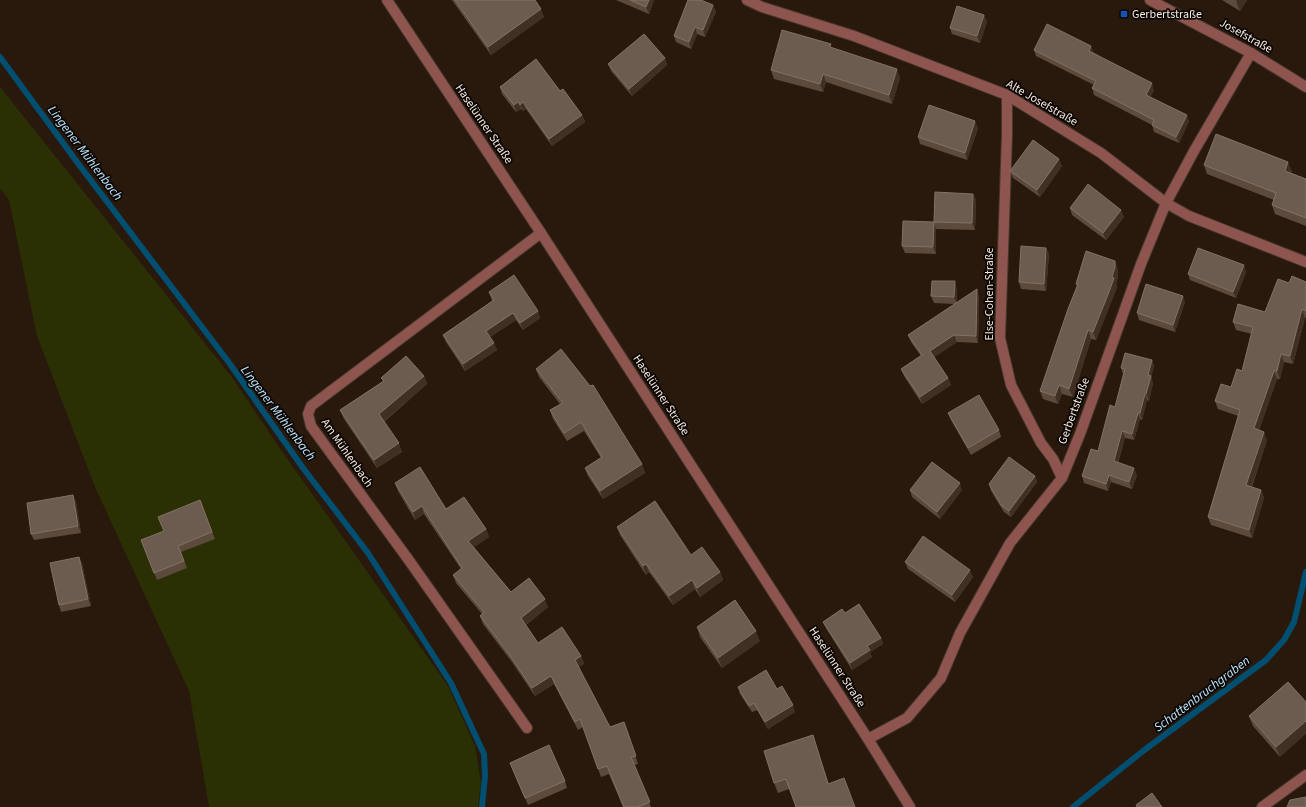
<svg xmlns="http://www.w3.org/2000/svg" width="1306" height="807" font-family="'Source Sans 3',sans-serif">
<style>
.green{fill:#2b2f04}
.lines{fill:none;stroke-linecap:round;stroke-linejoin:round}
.stream{stroke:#004f70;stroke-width:6}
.minor-casing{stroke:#46362b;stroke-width:12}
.tertiary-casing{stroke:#46362b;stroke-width:12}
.minor{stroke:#8d554e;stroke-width:10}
.tertiary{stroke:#8d554e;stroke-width:10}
.wall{fill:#5c4a3d}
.shaded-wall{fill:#402f23}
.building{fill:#6c5b4f;stroke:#827266}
.transit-dot{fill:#1a4fb4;stroke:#0c0603;stroke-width:1.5}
.labels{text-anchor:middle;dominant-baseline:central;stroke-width:3.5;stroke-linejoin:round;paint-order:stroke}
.poi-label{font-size:12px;fill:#f6ebe3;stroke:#0c0603;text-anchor:start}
.street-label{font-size:12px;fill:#f6ebe3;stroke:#0c0603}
.water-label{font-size:13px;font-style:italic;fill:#bce6ff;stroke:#0c0603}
</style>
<rect width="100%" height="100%" fill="#29190d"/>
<!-- green -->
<path class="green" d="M0 87 231 376 279 447 448 686 475 746 481 783 478 807H209L189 691 95 487 37 336 9 200 0 188Z"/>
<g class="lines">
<!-- stream -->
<path class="stream" d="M0 57 77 162 230 364 303 468 368 553 451 683 484 754 485 776 482 807
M1073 807 1143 751 1266 660 1284 640 1294 622 1306 572"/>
<defs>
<path id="minor" d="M747 0 762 7 854 36 1007 95 1101 153 1166 203 1189 216 1306 262
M1007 95V135L1000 338 1011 385 1041 443 1053 459 1062 478
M527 728 408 559 311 426 308 414 311 406 541 233
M868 739 907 718 941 678 960 633 1010 543 1062 478 1080 434 1141 264 1166 203 1194 151 1251 53
M1262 807 1306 775"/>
<path id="tertiary" d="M387 0 541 233 868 739 910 807
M1150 0 1251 53 1306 87"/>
</defs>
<!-- minor casing -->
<use href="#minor" class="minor-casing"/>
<!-- tertiary casing -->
<use href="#tertiary" class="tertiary-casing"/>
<!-- minor -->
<use href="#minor" class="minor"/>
<!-- tertiary -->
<use href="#tertiary" class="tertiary"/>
</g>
<!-- wall -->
<path class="wall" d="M452 0H535L544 17 491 55Z
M616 0H654L649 14Z
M1222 0H1247L1240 11Z
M713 5 716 12 705 37 697 34 691 49 676 42 674 36Z
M984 15 987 22 980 43 952 34 950 28Z
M833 48 900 78 892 104 826 82 823 92 774 79 771 70Z
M1034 50 1094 53 1154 90 1150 97 1189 121 1179 143 1154 132 1152 125 1094 95 1092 88 1094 85 1036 56Z
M665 58 667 65 632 96 611 71 608 64Z
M500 87 560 91 582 115 585 122 552 146 526 109 523 111 521 109 516 112 502 94Z
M978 128 967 160 920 144 918 137Z
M1204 165 1292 171 1291 173 1306 179V226L1275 214 1272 205 1274 200 1207 174Z
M1062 166 1040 197 1013 178 1010 171Z
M973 194 976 200 975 230 936 229V254L905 253 902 246 934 222Z
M1070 208 1124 217 1106 240 1072 215Z
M1046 248 1049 254 1046 291 1021 289 1019 282Z
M1118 269V276L1116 284 1117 287 1112 300 1096 340 1091 339 1073 397 1062 394 1058 404 1043 399 1040 391 1077 286 1076 284Z
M1246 272 1236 298 1190 280 1188 274Z
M1306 282V318H1305L1293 364 1284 362 1280 379H1277L1259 430 1267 440 1252 487 1261 490 1264 498 1252 538 1211 525 1208 517 1238 416 1218 409 1215 401 1231 387 1242 371 1252 334 1236 330 1233 322 1265 312 1289 283Z
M957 288V303L979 296 978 343 957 342 934 357 948 378 951 385 922 404 904 376 901 369 921 356 911 342 908 335 955 304 934 303 931 296Z
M489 292 538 311 540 318 523 330 516 320 490 337 497 350 465 371 446 342 443 335 492 301Z
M1185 302 1175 332 1139 320 1137 313Z
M1152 360 1154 366 1151 377 1153 383 1149 401 1147 400 1142 420 1140 419 1134 440 1125 438 1118 463 1137 475 1132 489 1111 482 1108 491 1084 483 1082 476 1098 451 1115 407 1123 374 1121 368Z
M536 369 642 464 645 473 603 499 588 476 585 468 601 458 584 431 567 441 553 419 550 410 560 404 539 377Z
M424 376 427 384 384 422 402 452 377 468 344 419 340 410 383 381 381 378Z
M948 413 999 430 1001 437 971 455 951 420Z
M1035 476 1037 482 1011 517 1004 512 991 491 989 484Z
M395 483 486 529 489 537 474 547 511 592 548 607 526 625 538 643 581 656 584 664 578 667 610 727 624 722 638 764 634 765 651 807H623L609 774 601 777 583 727 578 730 554 684 535 696 512 662 483 624 480 616 482 614 456 583 453 575 461 569 424 514 415 520 398 491Z
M910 490H962L940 519 912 497Z
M73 495 76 502 81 533 34 540 31 534Z
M200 500 215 539 181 552 187 568 157 580 141 540 164 531Z
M617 527 691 555 720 572 723 580 700 597 695 589 673 605 649 572 646 575 620 535Z
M79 557 82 563 91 606 61 612 59 605Z
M905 562 973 577 955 602 908 569Z
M845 613 881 638 883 644 870 652 872 657 852 670 826 628 823 622Z
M697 627 760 641 722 668 700 637Z
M1288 682 1280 757 1253 726 1249 716Z
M738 687 777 689 795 712 768 729 757 710 752 712 740 694Z
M816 745 829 784 855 807 789 789 778 793 774 783Z
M510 763 565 781 567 788 528 805Z"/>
<!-- shaded-wall -->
<path class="shaded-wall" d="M649 0H654L649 14 646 7Z
M1237 0H1247L1240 11 1236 1Z
M713 5 716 12 705 37 703 30Z
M541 9 544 17 491 55 488 47Z
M984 15 987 22 980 43 977 36Z
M695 27 697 34 691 49 689 42Z
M1091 46 1094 53 1091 57 1089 51Z
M665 58 667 65 632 96 629 89Z
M897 69 900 78 892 104 889 95Z
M823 74 826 82 823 92 820 84Z
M1152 83 1154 90 1148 102 1146 95Z
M518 102 521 109 516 112 514 105Z
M523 102 526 109 523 111 520 105Z
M582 115 585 122 552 146 549 139Z
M1187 115 1189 121 1179 143 1176 137Z
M975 121 978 128 967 160 965 153Z
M1059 159 1062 166 1040 197 1037 190Z
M1288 162 1292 171 1288 180 1285 171Z
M973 194 976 200 975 230 972 223Z
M1121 210 1124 217 1106 240 1103 233Z
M934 222 936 229V254L933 247Z
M1046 248 1049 254 1046 291 1044 284Z
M1115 261 1118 269V276L1116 284 1117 287 1112 300 1096 340 1093 332 1112 277Z
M1244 265 1246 272 1236 298 1233 292Z
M955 281 957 288V304L954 297Z
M977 289 979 296 978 343 976 336Z
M1183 296 1185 302 1175 332 1173 325Z
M1302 309 1305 318 1293 364 1290 356Z
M538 311 540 318 523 330 520 323Z
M513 313 516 320 489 338 486 331Z
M1088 330 1091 339 1073 397 1069 389Z
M954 335 957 342 933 358 930 351Z
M494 343 497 350 465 371 463 364Z
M1281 354 1284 362 1280 379 1277 371Z
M1152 360 1154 366 1151 377 1153 383 1149 401 1146 394 1148 375Z
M1274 371 1277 379 1257 437 1254 428Z
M424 376 427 384 382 423 379 414Z
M948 378 951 385 922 404 920 397Z
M1059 385 1062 394 1058 404 1055 396Z
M1145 394 1147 400 1142 420 1140 413Z
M1138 413 1140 419 1134 440 1132 434Z
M1122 431 1125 438 1116 468 1114 461Z
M1264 432 1267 440 1249 494 1246 485Z
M399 443 402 452 377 468 374 460Z
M642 464 645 473 603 499 600 491Z
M1134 468 1137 475 1132 489 1129 482Z
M1109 475 1111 482 1108 491 1106 484Z
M1035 476 1037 482 1011 517 1009 511Z
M960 483 962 490 940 519 937 512Z
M1261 490 1264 498 1252 538 1249 530Z
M73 495 76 502 81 533 78 526Z
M422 506 424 514 415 520 413 512Z
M486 529 489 537 471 549 468 541Z
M79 557 82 563 91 606 88 599Z
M646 564 649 572 646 575 643 566Z
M970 570 973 577 955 602 952 595Z
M720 572 723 580 700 597 697 588Z
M692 580 695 589 673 605 669 596Z
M545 599 548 607 524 626 521 618Z
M756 631 760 641 722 668 718 658Z
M881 638 883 644 870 652 872 657 852 670 850 663 867 646Z
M581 656 584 664 578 668 575 660Z
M551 676 554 684 535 696 532 688Z
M793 705 795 712 768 729 765 722Z
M1306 721V734L1280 757 1276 747Z
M813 735 816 745 832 794 828 784Z"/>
<!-- building -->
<path class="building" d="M455 0H535L541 9 488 47Z
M630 0H649L646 7Z
M688 0H701L713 5 703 30 695 27 689 42 674 36Z
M957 6 984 15 977 36 950 28Z
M1047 24 1091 46 1089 51 1152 83 1146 95 1187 115 1176 137 1152 125 1154 120 1092 88 1096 81 1034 50Z
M782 30 831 44 830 47 897 69 889 95 823 74 820 84 771 70Z
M644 34 665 58 629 89 608 64Z
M536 59 560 91 563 89 582 115 549 139 523 102 520 105 518 102 514 105 500 87Z
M929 105 975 121 965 153 918 137Z
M1216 134 1288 162 1285 171 1306 179V218L1272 205 1276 193 1204 165Z
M1033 140 1059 159 1037 190 1010 171Z
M1088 184 1121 210 1103 233 1070 208Z
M935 192 973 194 972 223 934 222Z
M903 221 934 222 933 247 902 246Z
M1021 246 1046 248 1044 284 1019 282Z
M1198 248 1244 265 1233 292 1188 274Z
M1086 251 1115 261V267L1112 277 1114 278 1109 292 1093 332 1088 330 1069 389 1059 385 1055 396 1040 391 1068 309 1078 284H1076Z
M514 275 538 311 520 323 513 313 486 331 494 343 463 364 443 335 494 300 489 292Z
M1292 276 1306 282V311L1302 309 1290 356 1281 354 1277 371H1274L1254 428 1264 432 1246 485 1261 490 1249 530 1208 517 1240 410 1215 401 1221 384 1231 387 1237 369 1242 371 1253 327 1233 322 1238 304 1265 312 1278 279 1289 283Z
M932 281H955L954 297 931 296Z
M1146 284 1183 296 1173 325 1137 313Z
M977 289 976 336 954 335 930 351 948 378 920 397 901 369 922 355 908 335Z
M561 349 590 386 593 385 642 464 600 491 585 468 602 457 581 422 564 433 550 410 563 403 536 369Z
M1125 353 1152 360 1148 375 1151 376 1146 394H1145L1140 413H1138L1132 434 1122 431 1114 461 1134 468 1129 482 1109 475 1106 484 1082 476 1091 449 1098 451 1110 405 1115 407 1125 369 1121 368Z
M406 356 424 376 379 414 399 443 374 460 340 410 384 381 381 378Z
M979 395 999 430 968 448 948 413Z
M1009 457 1035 476 1009 511 1001 505 989 484Z
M932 462 960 483 937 512 910 490Z
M420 467 446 509 464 497 486 529 468 541 511 592 529 578 545 599 521 618 538 643 562 627 581 656 575 660 610 727 624 722 636 756 631 757 650 802 638 807H624L607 766 598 769 580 719 575 722 551 676 532 688 509 654 480 616 484 612 453 575 462 568 422 506 413 512 395 483Z
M73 495 78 526 31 534 27 503Z
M200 500 212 532 178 546 184 561 154 573 141 540 164 531 158 517Z
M655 501 691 555 702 547 720 572 697 588 692 580 669 596 646 564 643 566 617 527Z
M923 536 970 570 952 595 905 562Z
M79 557 88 599 59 605 50 563Z
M735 600 756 631 718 658 697 627Z
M859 604 881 638 867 646 870 650 850 663 823 622 842 609 845 613Z
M766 670 777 689 782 686 793 705 765 722 754 703 749 706 738 687Z
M1288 682 1306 702V721L1276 747 1249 716Z
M813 735 828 784 844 778 855 807H796L786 779 774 783 764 751Z
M549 745 565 781 525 798 510 763Z
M1152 793 1162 807H1137L1136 805Z
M1306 797V807H1287L1290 800Z"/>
<!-- markers -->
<rect class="transit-dot" x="1120" y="10" width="8" height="8" rx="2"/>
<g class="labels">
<!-- poi labels -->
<g class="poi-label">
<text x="1132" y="14">Gerbertstraße</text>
</g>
<!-- street labels -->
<g class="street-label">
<text transform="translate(1246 36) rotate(29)">Josefstraße</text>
<text transform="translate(1042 103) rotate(30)">Alte Josefstraße</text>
<text transform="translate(484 124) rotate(56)">Haselünner Straße</text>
<text transform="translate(989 294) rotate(-90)">Else-Cohen-Straße</text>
<text transform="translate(661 395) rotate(57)">Haselünner Straße</text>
<text transform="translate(1074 411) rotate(-70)">Gerbertstraße</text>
<text transform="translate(347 453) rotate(55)">Am Mühlenbach</text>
<text transform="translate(837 667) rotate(57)">Haselünner Straße</text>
</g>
<!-- water labels -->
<g class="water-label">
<text transform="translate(85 153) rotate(53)">Lingener Mühlenbach</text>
<text transform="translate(278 413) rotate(53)">Lingener Mühlenbach</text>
<text transform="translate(1202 694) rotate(-37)">Schattenbruchgraben</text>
</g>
</g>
</svg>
